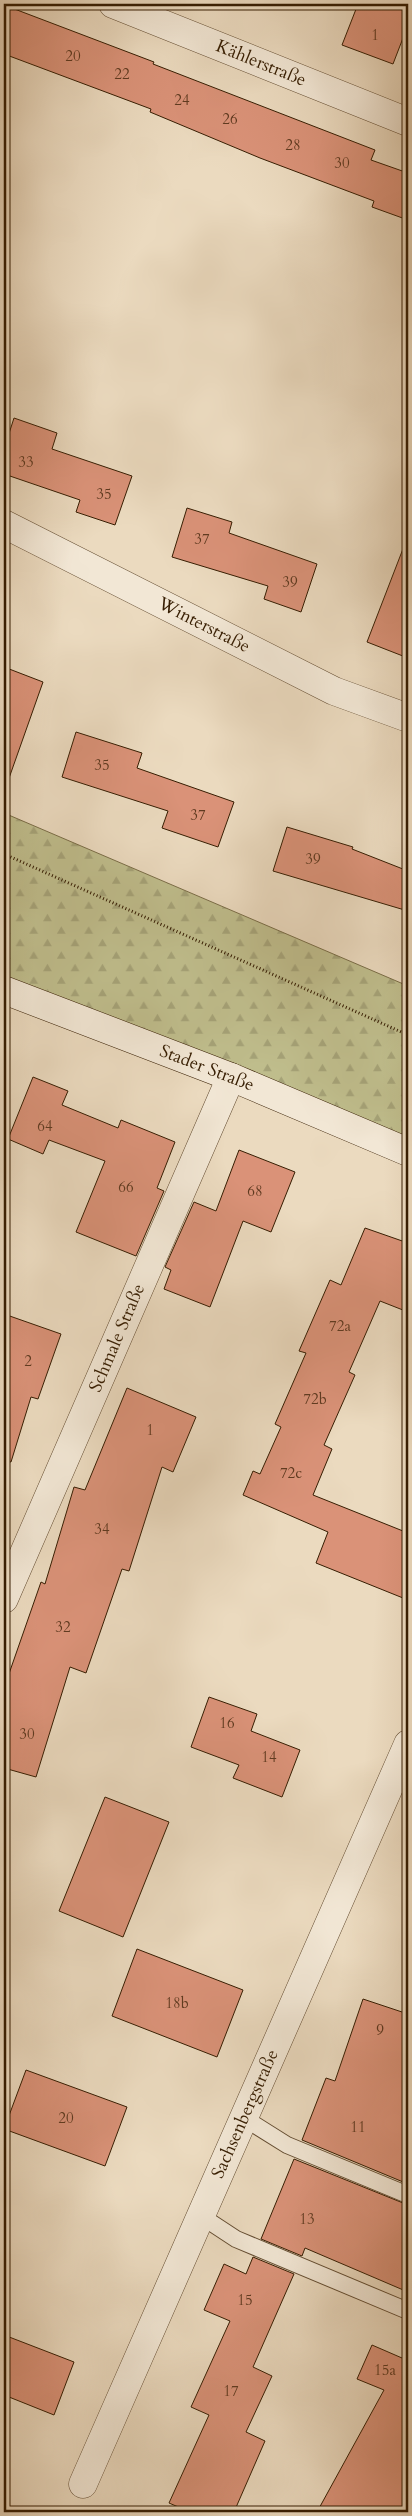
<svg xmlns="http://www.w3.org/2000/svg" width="412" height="2516" font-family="Cardo,serif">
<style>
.forest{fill:url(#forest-firs);stroke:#7a6d47}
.building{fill:#da9278;stroke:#361d02}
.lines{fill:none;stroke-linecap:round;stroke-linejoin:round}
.lane-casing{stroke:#634c31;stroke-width:18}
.street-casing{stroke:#634c31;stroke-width:29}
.secondary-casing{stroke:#361d02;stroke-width:29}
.path{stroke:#361d02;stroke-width:3;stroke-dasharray:1 2.5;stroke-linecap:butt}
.lane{stroke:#f2e7d5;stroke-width:16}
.street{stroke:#f2e7d5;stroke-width:28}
.secondary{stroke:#f2e7d5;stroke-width:28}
.labels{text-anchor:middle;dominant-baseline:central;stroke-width:5;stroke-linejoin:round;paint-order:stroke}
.number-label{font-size:15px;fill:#5f3a20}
.street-label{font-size:18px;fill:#361d02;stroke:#f2e7d5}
</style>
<defs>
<pattern id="forest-firs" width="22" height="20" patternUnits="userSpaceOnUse" patternTransform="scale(1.25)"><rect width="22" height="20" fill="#bfbd8c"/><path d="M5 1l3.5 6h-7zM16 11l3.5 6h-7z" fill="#a5a277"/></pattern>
</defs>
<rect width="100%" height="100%" fill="#ebdabf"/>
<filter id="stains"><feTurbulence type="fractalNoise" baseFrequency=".004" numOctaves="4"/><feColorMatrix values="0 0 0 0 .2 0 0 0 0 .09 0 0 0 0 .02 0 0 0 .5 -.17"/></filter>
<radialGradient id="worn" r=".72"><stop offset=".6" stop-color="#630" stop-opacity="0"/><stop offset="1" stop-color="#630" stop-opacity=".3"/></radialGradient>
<!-- forest -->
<path class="forest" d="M4 813 408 986V1140L4 980Z"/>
<!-- building -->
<path class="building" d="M358 4H408V25L393 64 342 45Z
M4 5 154 62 153 64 375 150 371 160 408 173V220L372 207 374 201 260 158 150 112 151 109 4 54Z
M14 418 57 433 52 449 132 476 115 525 76 512 80 500 4 474V449Z
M187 508 232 522 229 533 317 564 301 612 264 599 268 586 172 557Z
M406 541H408V658L367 642Z
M4 667 43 682 8 781 4 780Z
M76 732 142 753 137 768 234 802 218 847 162 828 168 811 62 777Z
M287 827 353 847 352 849 408 871V911L273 871Z
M33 1077 68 1091 62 1105 118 1128 121 1120 175 1142 157 1188 164 1191 136 1256 76 1232 105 1161 49 1140 43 1154 8 1139Z
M239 1150 295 1172 271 1232 243 1221 210 1307 164 1289 171 1270 165 1267 194 1202 216 1211Z
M365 1228 408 1243V1312L380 1301 349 1372 355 1375 324 1445 332 1449 313 1495 408 1533V1600L316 1563 328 1532 243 1495 253 1471 260 1474 281 1427 275 1424 306 1353 299 1351 330 1280 341 1285Z
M4 1314 61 1334 38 1399 31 1397 11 1462 4 1461Z
M127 1388 196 1417 173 1472 162 1467 129 1571 122 1569 86 1673 70 1667 36 1777 4 1768V1688L41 1582 45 1584 74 1487 85 1490Z
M209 1697 257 1714 251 1731 300 1750 282 1797 233 1778 239 1765 191 1747Z
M105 1797 169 1822 123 1937 59 1911Z
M137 1949 243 1990 217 2057 112 2016Z
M363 1999 408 2014V2184L302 2140 326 2078 335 2081Z
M26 2070 127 2107 105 2166 4 2129Z
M294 2159 408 2205V2292L305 2248 302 2256 261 2239Z
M253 2257 294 2274 253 2367 272 2376 246 2432 265 2441 234 2512H190L169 2503 209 2415 191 2407 230 2321 204 2310 224 2264 246 2274Z
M4 2335 74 2362 54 2415 4 2395Z
M372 2345 402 2358 408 2347V2512H317L384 2390 357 2379Z"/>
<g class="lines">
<defs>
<path id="lane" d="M244 2118 287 2145 408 2195
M201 2216 236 2239 408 2311"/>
<path id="street" d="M113 4 408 122
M4 524 334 691 408 718
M4 1599 231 1077
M83 2484 408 1744"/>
<path id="secondary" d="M4 990 231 1077 408 1152"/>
</defs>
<!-- lane casing -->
<use href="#lane" class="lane-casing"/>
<!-- street casing -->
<use href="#street" class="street-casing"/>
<!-- secondary casing -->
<use href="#secondary" class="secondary-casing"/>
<!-- path -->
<path class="path" d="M4 854 408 1035"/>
<!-- lane -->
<use href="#lane" class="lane"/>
<!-- street -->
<use href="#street" class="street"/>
<!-- secondary -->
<use href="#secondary" class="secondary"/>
</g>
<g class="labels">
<!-- number labels -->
<g class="number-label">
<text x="375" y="35">1</text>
<text x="73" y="56">20</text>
<text x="122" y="74">22</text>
<text x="182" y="100">24</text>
<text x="230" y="119">26</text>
<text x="293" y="145">28</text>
<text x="342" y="163">30</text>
<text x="26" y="462">33</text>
<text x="104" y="494">35</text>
<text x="202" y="539">37</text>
<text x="290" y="582">39</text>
<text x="102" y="765">35</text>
<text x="198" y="815">37</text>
<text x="313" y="859">39</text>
<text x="45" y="1126">64</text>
<text x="126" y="1187">66</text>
<text x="255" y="1191">68</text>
<text x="340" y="1326">72a</text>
<text x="28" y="1361">2</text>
<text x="315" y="1399">72b</text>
<text x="150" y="1430">1</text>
<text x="291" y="1473">72c</text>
<text x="102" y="1529">34</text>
<text x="63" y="1627">32</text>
<text x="227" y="1723">16</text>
<text x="27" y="1734">30</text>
<text x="269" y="1757">14</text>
<text x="177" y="2003">18b</text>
<text x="380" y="2030">9</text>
<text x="66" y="2118">20</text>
<text x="358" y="2127">11</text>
<text x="307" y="2219">13</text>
<text x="245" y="2300">15</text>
<text x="385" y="2370">15a</text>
<text x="231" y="2391">17</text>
</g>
<!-- street labels -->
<g class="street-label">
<text transform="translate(261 63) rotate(22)">Kählerstraße</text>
<text transform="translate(204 625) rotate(27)">Winterstraße</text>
<text transform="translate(207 1068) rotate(21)">Stader Straße</text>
<text transform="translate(117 1338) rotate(-67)">Schmale Straße</text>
<text transform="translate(245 2114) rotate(-66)">Sachsenbergstraße</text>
</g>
</g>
<!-- margin -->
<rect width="412" height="2516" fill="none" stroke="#ebdabf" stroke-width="20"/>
<rect x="5" y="5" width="402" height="2506" fill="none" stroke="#361d02" stroke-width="2.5"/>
<rect x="10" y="10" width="392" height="2496" fill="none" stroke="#361d02"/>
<rect width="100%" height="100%" filter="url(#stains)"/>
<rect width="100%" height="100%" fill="url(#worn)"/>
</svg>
